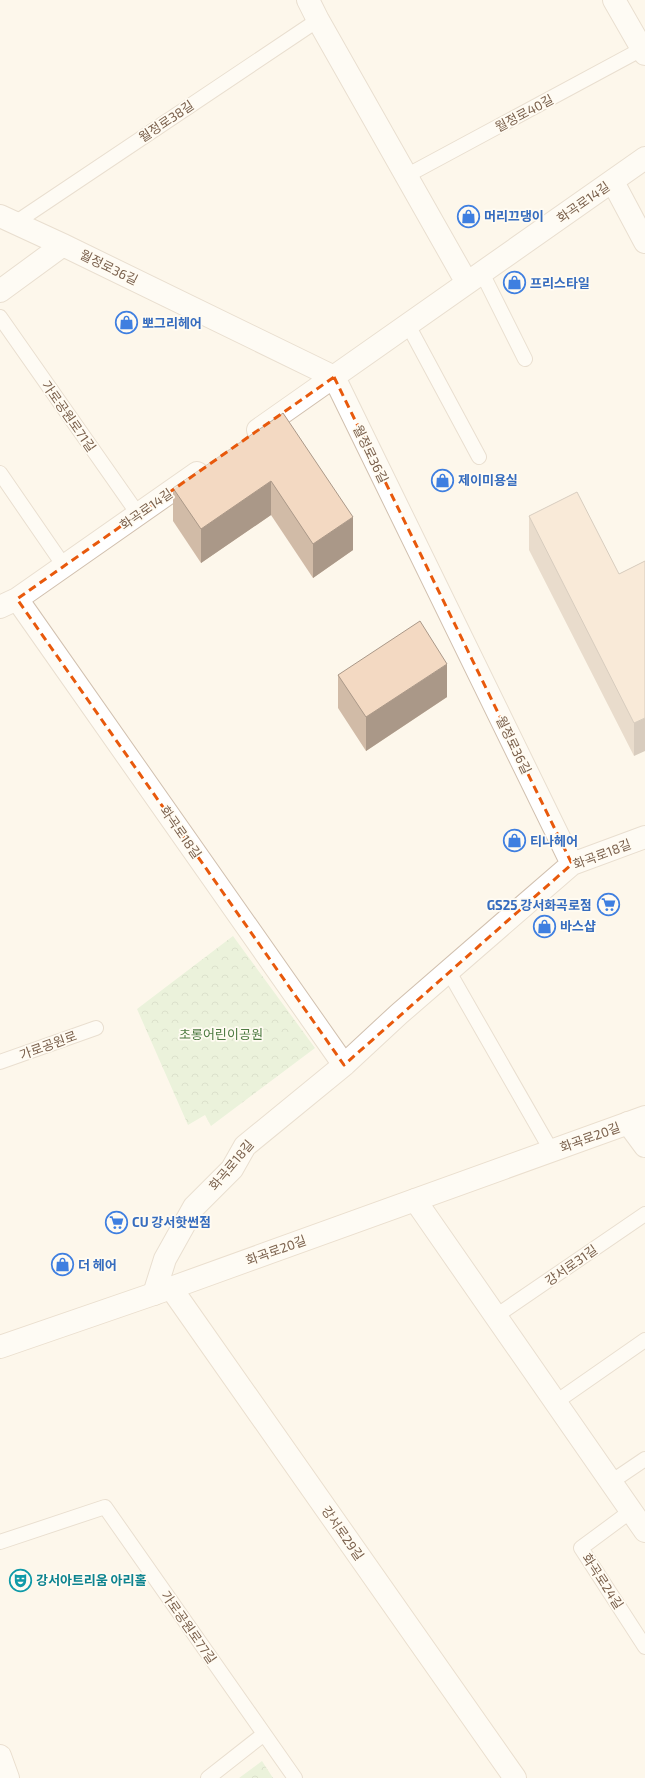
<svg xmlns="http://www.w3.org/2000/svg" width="645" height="1778" font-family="'Exo 2','Noto Sans KR',sans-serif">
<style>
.forest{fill:url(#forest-crowns)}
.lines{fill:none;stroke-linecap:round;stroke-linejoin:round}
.lane-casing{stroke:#d1c0af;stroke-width:16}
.street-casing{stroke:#d1c0af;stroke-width:24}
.secondary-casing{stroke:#d4c1ad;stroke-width:24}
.lane{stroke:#fff;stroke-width:14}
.street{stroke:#fff;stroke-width:22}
.secondary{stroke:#fff;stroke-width:22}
.wall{fill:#d1bba7}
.shaded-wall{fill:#aa9888}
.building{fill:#f3d9c2;stroke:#aa9888}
.marked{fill:none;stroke:#e8590c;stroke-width:3;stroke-dasharray:8 5;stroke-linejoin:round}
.labels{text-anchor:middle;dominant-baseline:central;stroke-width:3.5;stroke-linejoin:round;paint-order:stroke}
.street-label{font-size:13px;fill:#7a604c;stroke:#fffbf2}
.shop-label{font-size:13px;font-weight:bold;fill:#366cbe;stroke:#fffbf2;text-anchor:start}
.park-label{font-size:13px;fill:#4d7a41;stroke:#fffbf2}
.culture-label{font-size:13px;font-weight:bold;fill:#0d838f;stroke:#fffbf2;text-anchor:start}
</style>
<defs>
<pattern id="forest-crowns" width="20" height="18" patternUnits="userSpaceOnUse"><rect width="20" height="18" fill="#d4ecc8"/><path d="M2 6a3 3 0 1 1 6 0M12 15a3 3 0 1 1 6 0" fill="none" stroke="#b1c3a5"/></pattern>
</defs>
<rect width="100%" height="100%" fill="#fdf7eb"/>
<!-- forest -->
<path class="forest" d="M233 936 315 1048 211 1126 205 1115 188 1125 137 1009Z
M262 1761 273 1778H239Z"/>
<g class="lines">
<defs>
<path id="lane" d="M406 176 642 49
M15 223 318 20
M482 273 525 359
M0 317 138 514
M408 325 479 457
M0 473 64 566
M449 972 551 1150
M0 1062 96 1028
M496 1316 645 1214
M556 1402 645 1340
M611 1482 645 1459
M631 1511 581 1548 645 1647
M0 1542 105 1507 295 1778
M208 1778 264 1734"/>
<path id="street" d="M308 0 318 20 467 283
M614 0 645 54
M613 182 645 242
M0 216 63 245 334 377 572 864
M0 291 63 245
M258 430 645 158
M17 599 344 1065
M0 607 17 599 197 473
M628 1123 645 1146
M415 1200 645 1531
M154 1294 165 1259 194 1207 232 1169 245 1146 344 1065 399 1014 572 864 645 837"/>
<path id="secondary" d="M171 1288 515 1778
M0 1347 171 1288 645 1117
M0 1756 8 1778"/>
</defs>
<!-- lane casing -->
<use href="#lane" class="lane-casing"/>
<!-- street casing -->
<use href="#street" class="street-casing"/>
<!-- secondary casing -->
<use href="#secondary" class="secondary-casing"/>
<!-- lane -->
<use href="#lane" class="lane"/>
<!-- street -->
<use href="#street" class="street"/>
<!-- secondary -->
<use href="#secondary" class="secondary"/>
</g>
<!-- wall -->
<path class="wall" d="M283 413 353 550 313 578 271 515 201 563 173 521V488Z
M529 516 619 574 645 561 634 756 529 550Z
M338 675 447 697 366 751 338 708Z"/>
<!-- shaded-wall -->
<path class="shaded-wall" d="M271 481V515L201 563V529Z
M353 517V550L313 578V544Z
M447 664V697L366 751V717Z
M645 718V751L634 756V723Z"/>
<!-- building -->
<path class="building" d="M283 413 353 517 313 544 271 481 201 529 173 488Z
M577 492 619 574 645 561V718L634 723 529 516Z
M420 621 447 664 366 717 338 675Z"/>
<!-- marked area -->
<path d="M0 0H645V1778H0ZM334 377 572 864 344 1065 17 599Z" fill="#fdf7eb" fill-opacity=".55" fill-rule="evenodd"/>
<path class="marked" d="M334 377 572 864 344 1065 17 599Z"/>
<!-- icons -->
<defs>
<symbol id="shop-ring" viewBox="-11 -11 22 22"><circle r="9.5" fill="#fffbf2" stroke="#3f7fe0" stroke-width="1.5"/><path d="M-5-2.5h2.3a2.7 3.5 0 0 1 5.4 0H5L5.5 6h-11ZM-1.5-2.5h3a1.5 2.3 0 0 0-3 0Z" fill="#3f7fe0"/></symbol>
<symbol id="supermarket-ring" viewBox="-11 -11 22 22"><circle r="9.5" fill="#fffbf2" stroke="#3f7fe0" stroke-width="1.5"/><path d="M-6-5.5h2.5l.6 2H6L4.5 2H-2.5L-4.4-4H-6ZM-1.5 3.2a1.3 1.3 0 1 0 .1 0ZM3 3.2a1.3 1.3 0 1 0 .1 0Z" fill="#3f7fe0"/></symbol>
<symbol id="theatre-ring" viewBox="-11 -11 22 22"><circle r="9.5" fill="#fffbf2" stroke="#0f9aa8" stroke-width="1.5"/><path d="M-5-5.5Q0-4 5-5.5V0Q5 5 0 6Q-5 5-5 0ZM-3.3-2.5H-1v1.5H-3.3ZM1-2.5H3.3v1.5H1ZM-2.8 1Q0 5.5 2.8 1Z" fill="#0f9aa8"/></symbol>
</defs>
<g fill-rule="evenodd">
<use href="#shop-ring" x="456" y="204" width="25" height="25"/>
<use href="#shop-ring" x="502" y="270" width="25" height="25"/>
<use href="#shop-ring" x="114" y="310" width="25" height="25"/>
<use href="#shop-ring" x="430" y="468" width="25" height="25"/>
<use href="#shop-ring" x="502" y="828" width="25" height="25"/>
<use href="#supermarket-ring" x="596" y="892" width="25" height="25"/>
<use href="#shop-ring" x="532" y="914" width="25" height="25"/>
<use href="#supermarket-ring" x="104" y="1210" width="25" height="25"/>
<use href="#shop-ring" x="50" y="1252" width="25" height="25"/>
<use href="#theatre-ring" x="8" y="1568" width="25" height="25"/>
</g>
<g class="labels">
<!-- street labels -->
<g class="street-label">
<text transform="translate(524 113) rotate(-28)">월정로40길</text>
<text transform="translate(166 121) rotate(-34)">월정로38길</text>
<text transform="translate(583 202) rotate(-35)">화곡로14길</text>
<text transform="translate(109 267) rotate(26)">월정로36길</text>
<text transform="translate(69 416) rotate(55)">가로공원로71길</text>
<text transform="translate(371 454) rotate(64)">월정로36길</text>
<text transform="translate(146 509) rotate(-35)">화곡로14길</text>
<text transform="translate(514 745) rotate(64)">월정로36길</text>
<text transform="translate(181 832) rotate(55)">화곡로18길</text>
<text transform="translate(602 854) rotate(-21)">화곡로18길</text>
<text transform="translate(48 1045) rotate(-20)">가로공원로</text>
<text transform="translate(590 1137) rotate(-20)">화곡로20길</text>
<text transform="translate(231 1165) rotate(-50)">화곡로18길</text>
<text transform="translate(276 1250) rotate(-20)">화곡로20길</text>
<text transform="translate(571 1265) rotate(-35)">강서로31길</text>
<text transform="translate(343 1533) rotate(55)">강서로29길</text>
<text transform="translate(603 1581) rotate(57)">화곡로24길</text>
<text transform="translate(189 1627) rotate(55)">가로공원로77길</text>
</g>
<!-- shop labels -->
<g class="shop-label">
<text x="484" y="216">머리끄댕이</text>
<text x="530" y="283">프리스타일</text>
<text x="142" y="323">뽀그리헤어</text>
<text x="458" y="480">제이미용실</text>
<text x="530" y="841">티나헤어</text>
<text x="592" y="905" text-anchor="end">GS25 강서화곡로점</text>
<text x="560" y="926">바스샵</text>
<text x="132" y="1222">CU 강서핫썬점</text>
<text x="78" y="1265">더 헤어</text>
</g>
<!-- park labels -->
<g class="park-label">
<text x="221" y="1034">초롱어린이공원</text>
</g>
<!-- culture labels -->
<g class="culture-label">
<text x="36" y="1580">강서아트리움 아리홀</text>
</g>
</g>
</svg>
